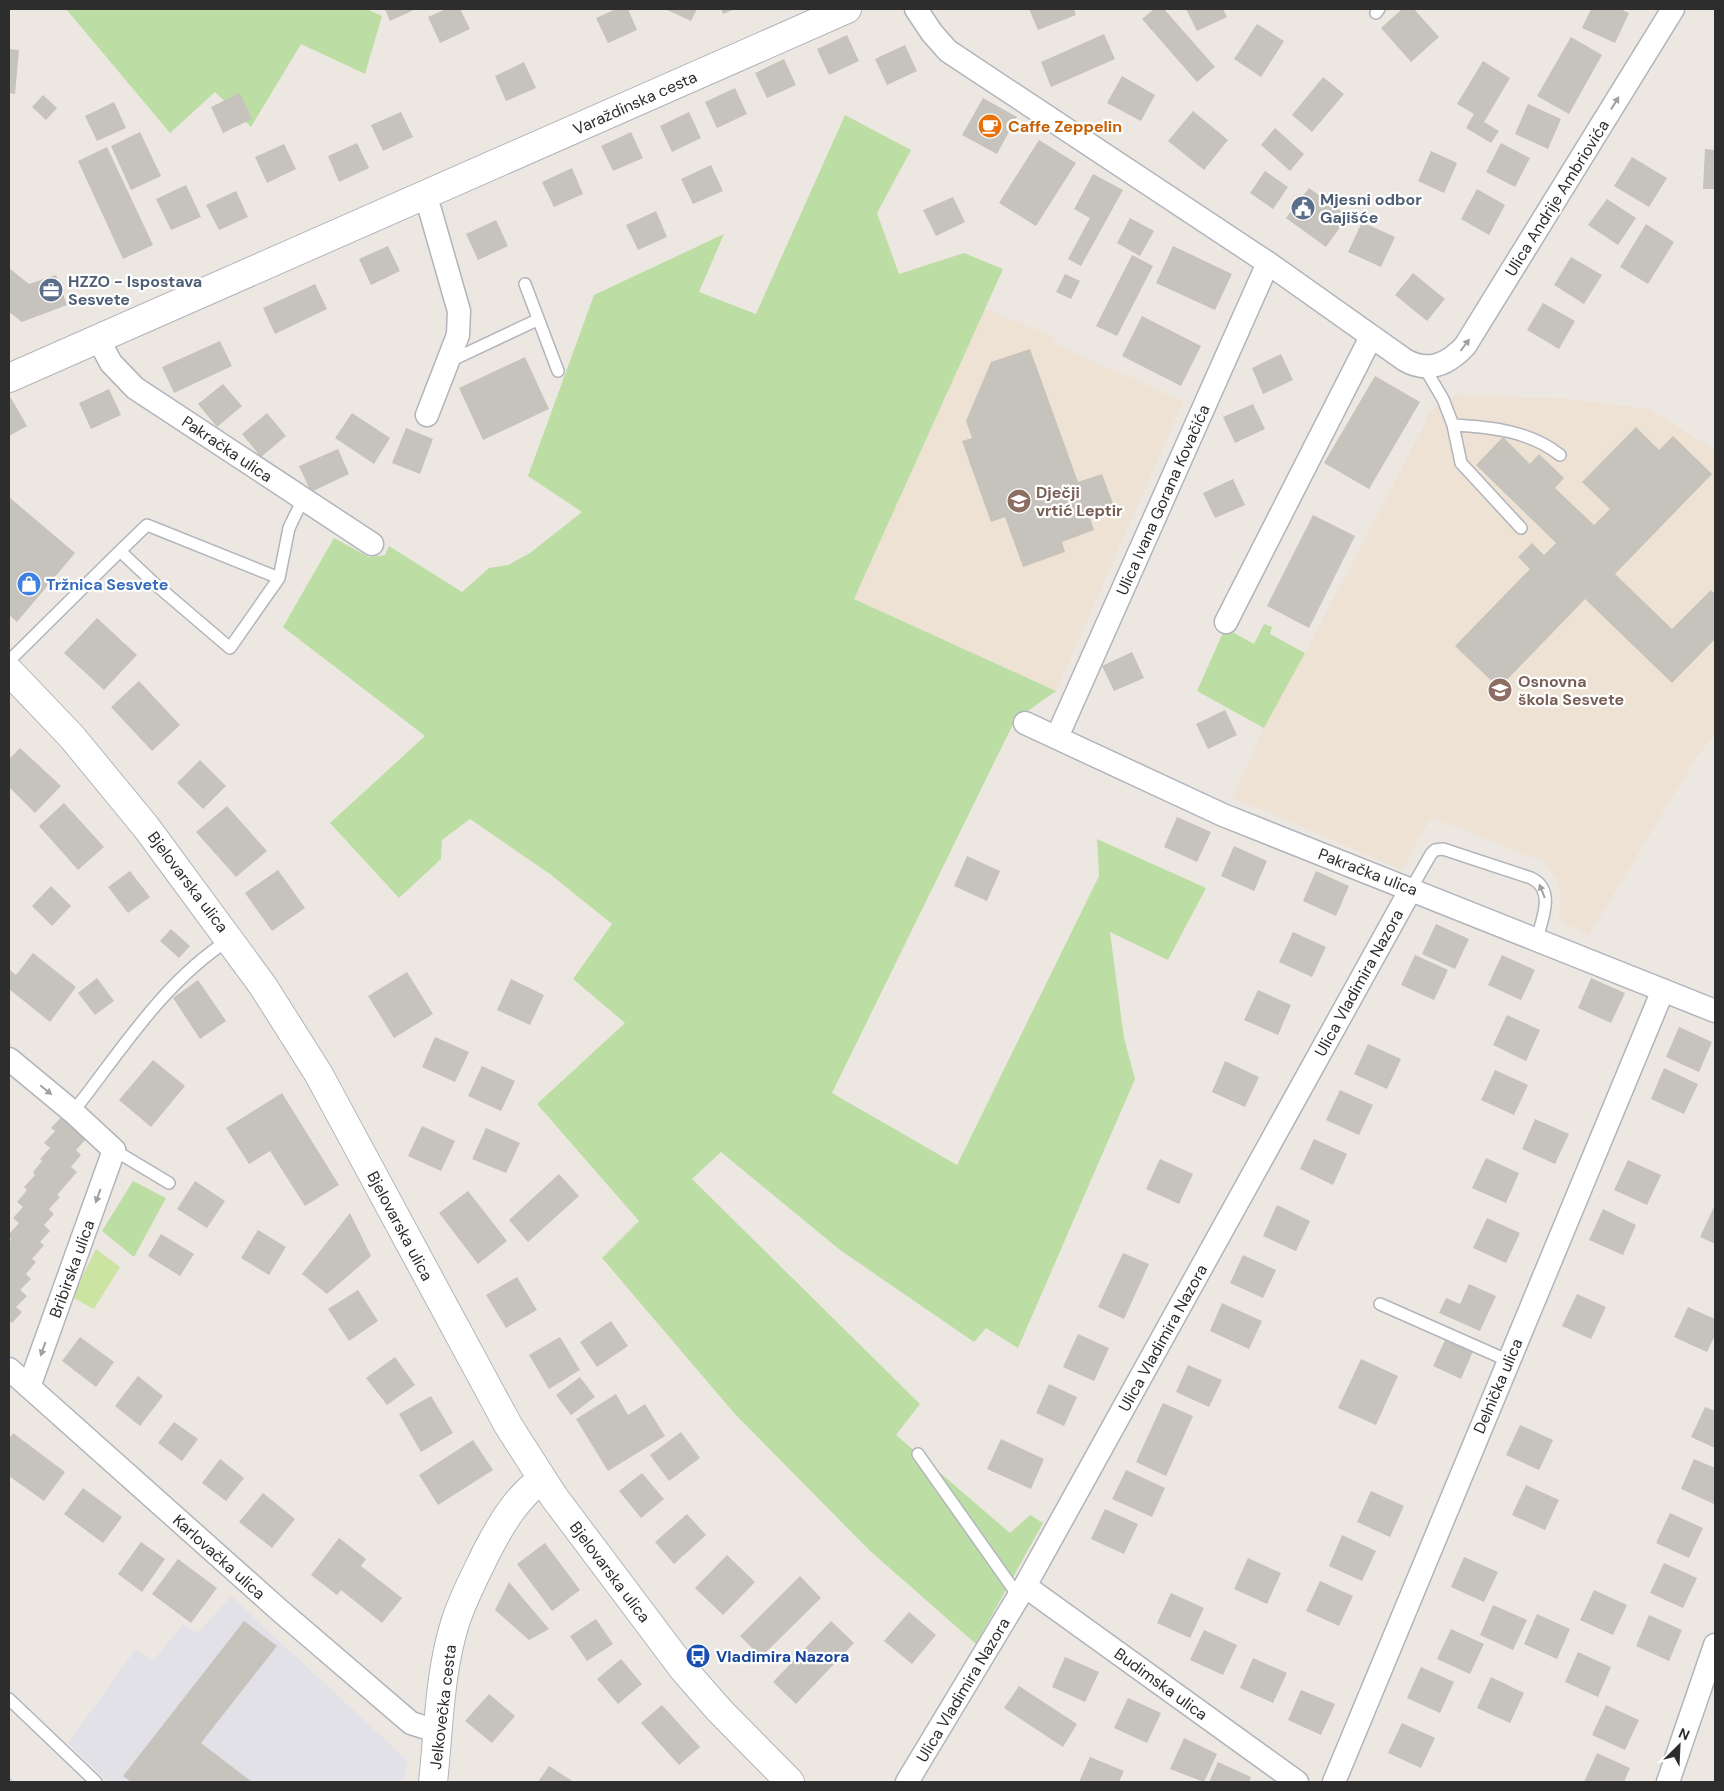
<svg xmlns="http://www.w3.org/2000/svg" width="1724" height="1791" font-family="'DM Sans',sans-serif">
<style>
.industrial{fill:#e2e1e7}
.education{fill:#ede2d3}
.green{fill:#bcdea4}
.pitch{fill:#cce4a1}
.building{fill:#c6c2bc}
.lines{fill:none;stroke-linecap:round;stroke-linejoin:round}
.lane-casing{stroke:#b2b4bc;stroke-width:14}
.street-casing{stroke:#b2b4bc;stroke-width:25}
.secondary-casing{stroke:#b2b4bc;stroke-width:30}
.lane{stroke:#fff;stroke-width:11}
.street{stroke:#fff;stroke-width:22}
.secondary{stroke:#fff;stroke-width:28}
.rail-casing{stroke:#a4a8b5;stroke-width:5.5}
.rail{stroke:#fff;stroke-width:4;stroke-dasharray:11;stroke-linecap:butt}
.oneway{fill:#a0a0a0}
.labels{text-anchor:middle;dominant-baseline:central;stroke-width:4.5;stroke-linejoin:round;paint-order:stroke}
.street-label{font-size:16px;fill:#2d2d2d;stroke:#fff}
.food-label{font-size:16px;font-weight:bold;fill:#c56008;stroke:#fff;text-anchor:start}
.service-label{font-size:16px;font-weight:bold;fill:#4e5e75;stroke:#fff;text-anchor:start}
.education-label{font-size:16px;font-weight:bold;fill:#785e54;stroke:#fff;text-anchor:start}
.shop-label{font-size:16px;font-weight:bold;fill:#366cbe;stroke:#fff;text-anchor:start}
.transit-label{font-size:16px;font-weight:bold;fill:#164399;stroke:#fff;text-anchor:start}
</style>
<rect width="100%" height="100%" fill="#ede7e1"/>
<!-- industrial -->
<path class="industrial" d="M231 1596 407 1760 404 1782H108L68 1743 135 1650 154 1660 183 1624 198 1633Z"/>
<!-- education -->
<path class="education" d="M985 308 1054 338 1052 342 1183 402 1056 691 854 599Z
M1455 395 1570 399 1649 409 1715 450V735L1697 756 1589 935 1559 920 1561 893 1555 876 1544 862 1431 817 1402 870 1233 797 1264 728 1305 653 1426 422 1428 413Z"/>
<!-- green -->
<path class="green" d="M66 9H366L382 16 365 74 301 44 251 127 215 92 170 133Z
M845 115 911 150 877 213 899 274 964 253 1003 269 854 599 1056 691 1015 720 832 1093 957 1165 1099 876 1097 839 1206 888 1168 960 1110 932 1124 1038 1135 1079 1018 1348 986 1328 974 1342 840 1250 721 1152 692 1179 920 1404 896 1435 1010 1533 1030 1515 1043 1523 976 1644 869 1550 734 1413 602 1258 639 1221 537 1104 625 1023 573 979 612 924 550 874 470 819 442 840 441 859 399 898 330 823 425 736 283 627 334 538 369 557 385 555 389 546 462 592 489 568 508 565 530 553 582 512 528 476 594 295 724 234 699 292 756 314Z
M1264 624 1272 627 1270 634 1305 653 1264 728 1197 691 1225 628 1254 644Z
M133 1181 166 1198 134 1257 102 1231Z"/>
<!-- pitch -->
<path class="pitch" d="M96 1249 120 1267 94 1309 72 1297Z"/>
<!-- building -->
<path class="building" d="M385 9H416L390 21Z
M446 9H460L470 29 440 43 428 17Z
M616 9H628L637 30 608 43 596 18Z
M665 9H697L691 21Z
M721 9H735L723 14Z
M1029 9H1074L1076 15 1038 30Z
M1154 9H1164L1215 67 1197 82 1142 19Z
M1186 9H1223L1227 17 1197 31Z
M1402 9H1414L1439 37 1411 62 1381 28Z
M1591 9H1620L1629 13 1615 43 1582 28Z
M1257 24 1284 41 1261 77 1234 59Z
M1104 34 1115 59 1051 87 1041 62Z
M847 35 859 61 829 75 817 49Z
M1571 37 1602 55 1569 114 1537 96Z
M905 45 917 71 887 85 875 59Z
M9 49 19 50 15 94 9 93Z
M784 59 796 85 767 98 755 73Z
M1483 61 1510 78 1484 122 1499 131 1491 143 1466 128 1474 114 1457 104Z
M524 62 536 88 506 101 495 76Z
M1122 76 1155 95 1141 121 1107 103Z
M1323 77 1344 94 1312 132 1292 115Z
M735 88 747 114 717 128 705 102Z
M240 93 252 119 223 133 211 107Z
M43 95 57 108 46 120 32 107Z
M983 98 1017 117 997 154 962 135Z
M114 102 126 128 97 141 85 116Z
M1528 104 1561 119 1548 149 1515 134Z
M1193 111 1228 140 1204 170 1168 141Z
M401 112 413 137 383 151 371 125Z
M689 112 701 138 672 152 660 126Z
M1275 128 1304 154 1290 171 1261 145Z
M140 132 161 176 131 190 111 146Z
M631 132 643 158 613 171 601 146Z
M1039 140 1076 163 1036 226 999 203Z
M357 143 369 168 339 182 328 156Z
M1501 143 1530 158 1515 187 1486 172Z
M284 144 296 169 267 183 255 157Z
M107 147 153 245 123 259 78 161Z
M1705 149 1715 150V189H1703Z
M1431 151 1457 163 1444 193 1418 181Z
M1632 157 1667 178 1649 207 1614 186Z
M711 165 723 191 693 204 681 179Z
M572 168 583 194 554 207 542 182Z
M1265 171 1288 187 1273 209 1250 193Z
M1093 174 1123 190 1081 266 1068 259 1090 218 1074 209Z
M186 185 201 217 171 230 156 199Z
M1309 188 1348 216 1326 247 1286 218Z
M1477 189 1505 205 1489 235 1461 219Z
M236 191 248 217 219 230 206 205Z
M953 197 965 222 936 236 923 210Z
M1607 199 1636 218 1618 245 1588 225Z
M656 211 667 237 638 250 626 225Z
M1130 218 1154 231 1140 256 1117 243Z
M496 220 508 246 478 260 466 234Z
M1362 222 1395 237 1381 267 1348 252Z
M1646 224 1674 242 1648 284 1620 267Z
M388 246 400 271 371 285 359 259Z
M1173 246 1232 274 1215 310 1156 283Z
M1132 255 1153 266 1117 336 1096 326Z
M1571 257 1602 275 1584 304 1554 285Z
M9 268 29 284 56 275 67 305 22 322 9 312Z
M1413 273 1445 299 1427 321 1395 295Z
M1065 274 1080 281 1071 299 1056 292Z
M315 284 327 309 275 334 263 308Z
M1543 303 1575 321 1559 349 1527 330Z
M1142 316 1201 346 1181 386 1122 356Z
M220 341 232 366 174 393 162 367Z
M1030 349 1078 482 1102 474 1115 509 1090 518 1094 530 1062 542 1065 552 1023 567 1005 517 991 522 962 441 972 438 966 421 991 362Z
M1281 354 1293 380 1263 394 1252 368Z
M525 357 549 409 483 440 459 388Z
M1375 376 1420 402 1369 489 1324 463Z
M223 384 242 406 217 427 198 404Z
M109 389 121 415 91 429 79 403Z
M11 398 27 426 9 436V399Z
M1253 404 1265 429 1235 443 1223 417Z
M267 413 286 436 261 457 242 434Z
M352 413 390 438 374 464 335 438Z
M1636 427 1659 450 1673 436 1712 474 1615 574 1672 629 1711 590 1715 594V639L1672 683 1585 599 1499 688 1455 646 1530 569 1518 557 1532 543 1544 555 1556 543 1476 465 1503 437 1530 464 1539 454 1564 478 1555 488 1594 525 1610 509 1582 482Z
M406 428 433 439 420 474 392 463Z
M338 449 349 474 311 492 299 466Z
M1233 479 1245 505 1215 518 1203 493Z
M9 497 75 553 17 622 9 615Z
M1313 515 1355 536 1309 628 1267 606Z
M97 618 137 655 104 690 64 653Z
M1132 652 1144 678 1114 691 1102 666Z
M139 681 180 725 152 751 111 707Z
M1225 710 1237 735 1208 749 1196 724Z
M20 748 61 786 35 813 9 787V759Z
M200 760 226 786 203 809 177 783Z
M64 803 104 847 78 870 39 826Z
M227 806 267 851 236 877 196 832Z
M1177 817 1211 832 1197 862 1164 847Z
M1234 846 1267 861 1254 891 1221 876Z
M967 856 1000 871 987 901 954 886Z
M278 870 305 908 272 931 245 893Z
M130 871 150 897 128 913 108 887Z
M1316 871 1349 886 1336 916 1303 901Z
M51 886 71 906 52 926 32 906Z
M1436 924 1469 939 1455 969 1422 954Z
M171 929 190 946 179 958 160 941Z
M1293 932 1326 947 1312 977 1279 962Z
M33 953 76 987 50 1022 9 989V969L16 975Z
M1415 955 1448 970 1434 1000 1401 985Z
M1502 955 1535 970 1521 1000 1488 985Z
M407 972 433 1014 394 1038 368 996Z
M97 978 114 1001 95 1015 78 993Z
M1591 978 1625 993 1611 1023 1578 1008Z
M511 979 544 995 530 1025 497 1010Z
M198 980 226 1021 200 1039 173 998Z
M1258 990 1291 1005 1278 1035 1244 1020Z
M1507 1015 1540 1030 1526 1061 1493 1045Z
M1679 1027 1712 1042 1699 1072 1666 1057Z
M435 1037 469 1052 455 1082 422 1067Z
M1368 1044 1401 1059 1387 1089 1354 1074Z
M153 1060 185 1086 151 1127 119 1100Z
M1225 1061 1259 1077 1245 1107 1212 1092Z
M482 1066 515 1081 501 1111 468 1096Z
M1664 1068 1698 1084 1684 1114 1651 1099Z
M1495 1070 1528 1085 1514 1115 1481 1100Z
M1340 1090 1373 1105 1359 1135 1326 1120Z
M282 1093 339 1185 305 1206 270 1151 249 1164 226 1128Z
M62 1116 87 1138 76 1150 81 1155 71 1167 77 1172 57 1195 60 1197 49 1209 54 1214 44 1225 50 1231 40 1242 44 1245 32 1259 36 1262 26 1274 31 1279 20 1290 27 1296 16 1307 22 1312 12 1323 9 1321V1243L11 1240 9 1234 19 1223 13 1218 23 1207 17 1202 27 1190 24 1187 35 1175 33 1172 42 1161 40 1159 50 1148 44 1143 55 1131 51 1128Z
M1535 1119 1569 1134 1555 1164 1522 1149Z
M422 1126 455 1141 441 1171 408 1156Z
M486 1128 520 1143 506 1173 472 1159Z
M1314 1139 1347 1154 1333 1185 1300 1169Z
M1486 1158 1519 1173 1506 1203 1472 1188Z
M1160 1159 1193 1174 1179 1204 1146 1189Z
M1628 1160 1661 1175 1647 1205 1614 1190Z
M559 1174 579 1196 528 1242 509 1220Z
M195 1181 225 1201 207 1228 177 1209Z
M468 1191 507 1241 478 1264 439 1213Z
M1277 1205 1310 1221 1296 1251 1263 1236Z
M1714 1207H1715V1244L1700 1237Z
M1603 1209 1636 1225 1623 1255 1589 1240Z
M350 1213 371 1256 327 1294 302 1274Z
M1487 1218 1520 1233 1506 1263 1473 1248Z
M258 1230 286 1247 269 1275 241 1258Z
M161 1234 194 1254 180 1276 148 1256Z
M1123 1253 1149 1264 1124 1319 1098 1307Z
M1243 1255 1276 1270 1263 1298 1230 1283Z
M517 1277 537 1310 506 1328 486 1295Z
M1469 1284 1496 1296 1480 1331 1439 1313 1446 1298 1460 1304Z
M358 1290 378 1321 349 1341 328 1309Z
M1577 1294 1606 1307 1591 1339 1562 1326Z
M1222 1303 1262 1321 1249 1349 1210 1331Z
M1688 1307 1715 1319V1335L1707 1352 1674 1337Z
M611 1321 628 1346 597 1367 580 1342Z
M1078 1334 1109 1348 1094 1381 1063 1367Z
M1447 1336 1474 1349 1461 1379 1433 1366Z
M80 1337 114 1362 96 1387 62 1361Z
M560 1337 580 1370 549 1389 529 1355Z
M395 1357 415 1385 387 1405 366 1378Z
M1361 1359 1398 1376 1376 1425 1338 1408Z
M1188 1365 1222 1380 1209 1407 1176 1392Z
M138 1376 163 1396 140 1426 115 1406Z
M580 1377 595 1397 571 1415 556 1395Z
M1049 1384 1077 1397 1064 1426 1036 1413Z
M616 1394 628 1415 645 1404 665 1436 608 1471 576 1419Z
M431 1396 453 1433 421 1452 399 1414Z
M1163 1403 1193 1416 1166 1476 1136 1462Z
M1705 1407 1715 1411V1448L1691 1437Z
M174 1422 198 1439 182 1461 158 1443Z
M1520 1425 1553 1440 1539 1470 1506 1455Z
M681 1432 700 1458 669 1481 650 1455Z
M13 1433 65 1472 44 1501 9 1476V1439Z
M1001 1439 1044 1459 1031 1489 987 1469Z
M473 1440 493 1470 438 1505 419 1475Z
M220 1459 244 1478 226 1501 202 1483Z
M1694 1459 1715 1468 1714 1504 1681 1489Z
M1126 1470 1165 1488 1152 1517 1112 1499Z
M642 1473 664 1499 641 1518 619 1491Z
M1526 1485 1559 1500 1545 1530 1512 1515Z
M83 1488 122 1517 103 1543 64 1514Z
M1371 1491 1404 1506 1390 1537 1357 1522Z
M263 1493 295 1519 272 1548 239 1522Z
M1105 1509 1138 1524 1124 1554 1091 1539Z
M1670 1513 1703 1528 1689 1558 1656 1543Z
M687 1514 706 1535 674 1564 655 1542Z
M1342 1535 1376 1551 1362 1581 1329 1566Z
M339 1538 366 1559 361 1566 402 1598 382 1623 341 1590 337 1595 311 1575Z
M141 1542 165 1559 142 1592 118 1574Z
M545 1543 580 1590 552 1611 517 1564Z
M727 1555 755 1582 723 1615 695 1588Z
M1464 1557 1498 1572 1484 1602 1451 1587Z
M1248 1558 1281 1573 1267 1604 1234 1589Z
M178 1559 217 1588 191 1623 152 1594Z
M1664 1563 1697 1578 1683 1608 1650 1593Z
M800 1576 821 1598 761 1657 740 1636Z
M1320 1581 1353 1596 1339 1626 1306 1611Z
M509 1582 549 1629 529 1640 495 1610Z
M1594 1590 1627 1605 1613 1635 1580 1620Z
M1171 1593 1204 1608 1190 1638 1157 1623Z
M1493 1605 1527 1620 1513 1650 1480 1635Z
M909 1612 936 1635 912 1664 884 1641Z
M1537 1614 1570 1629 1557 1659 1524 1644Z
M1649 1615 1682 1630 1669 1661 1636 1646Z
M596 1619 613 1644 587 1661 570 1636Z
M244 1621 277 1646 201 1743 252 1782H131L123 1776Z
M831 1621 854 1643 796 1704 773 1682Z
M1451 1629 1484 1644 1470 1674 1437 1659Z
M1204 1630 1237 1645 1223 1675 1190 1660Z
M1578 1652 1611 1667 1598 1697 1565 1682Z
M1065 1657 1099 1672 1085 1702 1052 1687Z
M1253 1658 1287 1673 1273 1703 1240 1688Z
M621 1659 642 1684 618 1704 597 1679Z
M1421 1667 1454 1682 1440 1713 1407 1698Z
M1491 1677 1524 1693 1510 1723 1477 1708Z
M1019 1686 1077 1724 1063 1747 1004 1708Z
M1301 1690 1335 1704 1321 1735 1288 1720Z
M489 1694 515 1716 492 1743 465 1721Z
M1128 1698 1161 1713 1147 1743 1114 1728Z
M662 1705 700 1747 679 1765 641 1723Z
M1606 1705 1639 1720 1625 1750 1592 1735Z
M1402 1723 1435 1738 1421 1768 1388 1753Z
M1184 1738 1217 1754 1204 1782 1170 1769Z
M1597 1753 1630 1768 1624 1782H1584Z
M1090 1757 1124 1771 1119 1782H1079Z
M1218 1762 1251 1777 1249 1782H1209Z
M549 1766 574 1782H538Z"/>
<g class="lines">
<defs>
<path id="lane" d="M1376 13 1379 9
M525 284 558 371
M450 361 537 320
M1424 367 1443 399 1453 425 1461 463 1521 528
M1453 425C1491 427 1530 431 1560 455
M120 551 147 525 279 578
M9 661 120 551 155 584 230 648 279 578 289 528 303 499
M1411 889 1431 854 1435 850 1443 849 1531 878C1555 889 1543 918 1537 938
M73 1112C121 1051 163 982 230 939
M114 1150 169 1183
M1380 1304 1509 1361
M918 1454 1019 1597
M9 1699 96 1782"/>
<path id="street" d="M916 9 932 33 948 51 1268 263 1405 360C1428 373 1447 365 1465 346L1673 9
M424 197 430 210 459 311 458 335 427 415
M98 339 111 363 135 388 372 544
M1226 622 1371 337
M1025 723 1223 815 1715 1011
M1057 737 1268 263
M9 1059 73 1112 114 1150 29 1387
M9 1369 278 1609 411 1723 439 1732
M1025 1586 1297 1782
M907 1782 1025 1586 1411 889
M1334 1782 1663 990
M1668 1782 1715 1645"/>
<path id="secondary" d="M9 378 847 9
M9 671 72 737 146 827 263 986 318 1073 508 1425 554 1497 684 1670 720 1711 790 1782
M433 1782C439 1729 439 1672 456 1620 464 1596 476 1574 487 1551 501 1524 517 1497 542 1479"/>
</defs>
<!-- lane casing -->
<use href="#lane" class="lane-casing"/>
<!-- street casing -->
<use href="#street" class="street-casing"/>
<!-- secondary casing -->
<use href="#secondary" class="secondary-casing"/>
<!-- lane -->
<use href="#lane" class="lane"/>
<!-- street -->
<use href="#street" class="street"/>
<!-- secondary -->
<use href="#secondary" class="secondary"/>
<defs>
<path id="rail" d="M9 1781 10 1782"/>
</defs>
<!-- rail casing -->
<use href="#rail" class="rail-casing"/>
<!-- rail -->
<use href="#rail" class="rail"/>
</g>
<!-- one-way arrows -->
<defs><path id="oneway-solid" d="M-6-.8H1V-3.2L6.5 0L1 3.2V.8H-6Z" transform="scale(1.25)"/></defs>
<g class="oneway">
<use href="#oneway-solid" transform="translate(1615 103) rotate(-58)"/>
<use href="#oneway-solid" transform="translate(1465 345) rotate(-53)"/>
<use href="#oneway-solid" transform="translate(1542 891) rotate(-112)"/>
<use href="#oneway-solid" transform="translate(46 1090) rotate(39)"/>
<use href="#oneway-solid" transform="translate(98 1196) rotate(110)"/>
<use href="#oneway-solid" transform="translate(43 1349) rotate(110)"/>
</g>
<!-- icons -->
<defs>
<symbol id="cafe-disc" viewBox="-11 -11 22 22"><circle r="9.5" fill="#e8710a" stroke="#fff"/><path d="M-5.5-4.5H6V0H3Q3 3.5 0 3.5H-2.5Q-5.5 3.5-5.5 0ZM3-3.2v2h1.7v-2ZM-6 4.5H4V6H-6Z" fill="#fff"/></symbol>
<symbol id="civic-disc" viewBox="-11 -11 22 22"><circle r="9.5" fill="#5c6f8a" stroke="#fff"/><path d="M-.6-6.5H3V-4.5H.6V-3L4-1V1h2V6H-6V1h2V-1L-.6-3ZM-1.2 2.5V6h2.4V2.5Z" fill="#fff"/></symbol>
<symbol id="office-disc" viewBox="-11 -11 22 22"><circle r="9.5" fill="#5c6f8a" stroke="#fff"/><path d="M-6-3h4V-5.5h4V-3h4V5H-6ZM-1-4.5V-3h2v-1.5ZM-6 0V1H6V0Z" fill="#fff"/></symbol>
<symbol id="school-disc" viewBox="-11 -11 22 22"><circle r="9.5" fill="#8d6e63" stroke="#fff"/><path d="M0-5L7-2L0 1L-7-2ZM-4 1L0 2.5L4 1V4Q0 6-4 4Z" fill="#fff"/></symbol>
<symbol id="shop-disc" viewBox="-11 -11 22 22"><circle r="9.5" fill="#3f7fe0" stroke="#fff"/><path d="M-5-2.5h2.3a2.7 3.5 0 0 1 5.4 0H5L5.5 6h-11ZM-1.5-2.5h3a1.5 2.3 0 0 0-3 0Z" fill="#fff"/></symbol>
<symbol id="bus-disc" viewBox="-11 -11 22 22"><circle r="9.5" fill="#1a4fb4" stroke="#fff"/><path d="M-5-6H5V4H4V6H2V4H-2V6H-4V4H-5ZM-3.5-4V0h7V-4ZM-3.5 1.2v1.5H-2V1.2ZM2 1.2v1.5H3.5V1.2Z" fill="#fff"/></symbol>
</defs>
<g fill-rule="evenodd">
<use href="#cafe-disc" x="976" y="112" width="28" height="28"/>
<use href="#civic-disc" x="1289" y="194" width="28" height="28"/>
<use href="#office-disc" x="37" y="276" width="28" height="28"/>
<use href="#school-disc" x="1005" y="487" width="28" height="28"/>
<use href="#shop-disc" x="15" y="570" width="28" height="28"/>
<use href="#school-disc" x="1486" y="676" width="28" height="28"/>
<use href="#bus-disc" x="684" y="1642" width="28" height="28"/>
</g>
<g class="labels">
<!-- street labels -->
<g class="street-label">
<text transform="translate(635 103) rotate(-24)">Varaždinska cesta</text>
<text transform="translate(1557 198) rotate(-58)">Ulica Andrije Ambriovića</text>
<text transform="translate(227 449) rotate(34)">Pakračka ulica</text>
<text transform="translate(1163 500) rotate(-66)">Ulica Ivana Gorana Kovačića</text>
<text transform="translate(1368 872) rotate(21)">Pakračka ulica</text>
<text transform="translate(188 882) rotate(53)">Bjelovarska ulica</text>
<text transform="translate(1359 983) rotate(-61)">Ulica Vladimira Nazora</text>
<text transform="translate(400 1226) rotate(62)">Bjelovarska ulica</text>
<text transform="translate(72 1269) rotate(-70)">Bribirska ulica</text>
<text transform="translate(1163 1338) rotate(-61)">Ulica Vladimira Nazora</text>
<text transform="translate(1498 1386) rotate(-67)">Delnička ulica</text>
<text transform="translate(219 1557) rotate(42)">Karlovačka ulica</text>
<text transform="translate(610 1572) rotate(53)">Bjelovarska ulica</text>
<text transform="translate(1161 1684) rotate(36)">Budimska ulica</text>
<text transform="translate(963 1690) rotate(-59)">Ulica Vladimira Nazora</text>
<text transform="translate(443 1707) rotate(-83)">Jelkovečka cesta</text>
</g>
<!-- food labels -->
<g class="food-label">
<text x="1008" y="126">Caffe Zeppelin</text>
</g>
<!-- service labels -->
<g class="service-label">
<text x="1320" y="199">Mjesni odbor<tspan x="1320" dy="18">Gajišće</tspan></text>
<text x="68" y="281">HZZO - Ispostava<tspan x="68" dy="18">Sesvete</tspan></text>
</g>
<!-- education labels -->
<g class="education-label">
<text x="1036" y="492">Dječji<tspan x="1036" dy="18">vrtić Leptir</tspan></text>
<text x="1518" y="681">Osnovna<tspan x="1518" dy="18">škola Sesvete</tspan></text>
</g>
<!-- shop labels -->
<g class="shop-label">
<text x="46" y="584">Tržnica Sesvete</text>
</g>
<!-- transit labels -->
<g class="transit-label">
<text x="716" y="1656">Vladimira Nazora</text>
</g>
</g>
<!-- border -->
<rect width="1724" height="1791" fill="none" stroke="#2d2d2d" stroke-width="20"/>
<!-- north arrow -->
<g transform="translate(1679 1746) rotate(24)" stroke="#ffffff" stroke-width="4" paint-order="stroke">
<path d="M0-4L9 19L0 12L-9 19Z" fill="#2d2d2d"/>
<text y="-8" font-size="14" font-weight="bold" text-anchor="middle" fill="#2d2d2d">N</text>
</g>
</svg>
